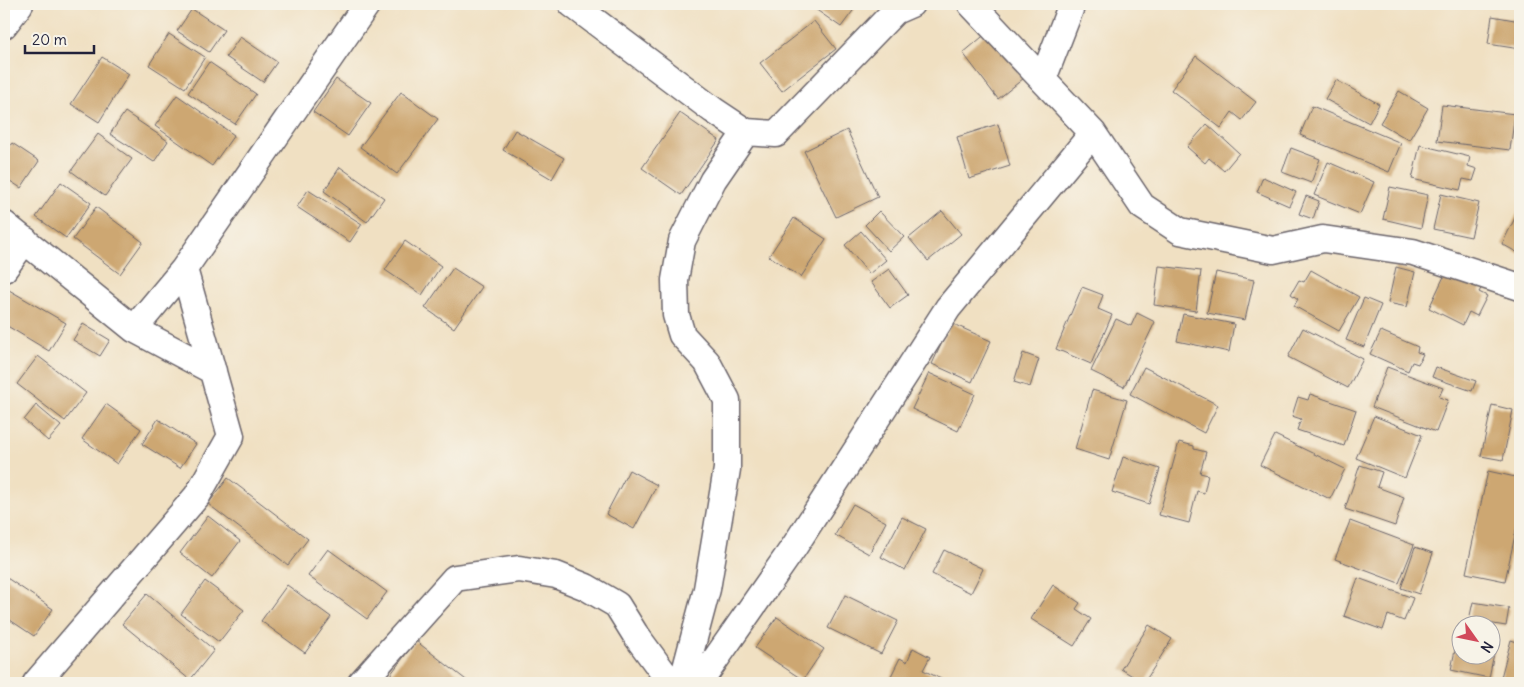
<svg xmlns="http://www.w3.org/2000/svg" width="1524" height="687" font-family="Delius,sans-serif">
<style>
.building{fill:#cda772}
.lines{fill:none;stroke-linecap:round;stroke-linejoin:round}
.minor-casing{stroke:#6a646a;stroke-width:29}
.minor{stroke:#fff;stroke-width:26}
</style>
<rect width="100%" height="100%" fill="#f7f3e8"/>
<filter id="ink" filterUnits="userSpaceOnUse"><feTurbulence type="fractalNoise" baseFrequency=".02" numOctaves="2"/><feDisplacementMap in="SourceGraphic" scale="10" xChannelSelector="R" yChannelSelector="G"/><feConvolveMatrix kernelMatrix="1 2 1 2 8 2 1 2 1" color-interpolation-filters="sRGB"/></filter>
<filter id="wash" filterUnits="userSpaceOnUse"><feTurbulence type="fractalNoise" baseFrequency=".0096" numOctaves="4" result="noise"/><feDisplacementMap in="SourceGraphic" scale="20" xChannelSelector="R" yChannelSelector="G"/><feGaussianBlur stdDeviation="1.12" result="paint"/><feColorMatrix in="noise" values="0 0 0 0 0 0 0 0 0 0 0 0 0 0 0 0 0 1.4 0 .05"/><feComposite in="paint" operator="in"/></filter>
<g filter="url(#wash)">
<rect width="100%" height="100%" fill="#f0e0c2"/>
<g id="blocks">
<!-- building -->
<path class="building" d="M808 4H858L841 27Z
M192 9 224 30 209 52 177 31Z
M1492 16 1520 21V49L1488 44Z
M814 21 836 49 782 91 760 63Z
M988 32 1024 78 998 99 963 53Z
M169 34 205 57 185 88 149 65Z
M240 37 277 62 263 82 226 57Z
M1196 56 1256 102 1242 120 1232 112 1221 128 1171 90Z
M102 57 129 74 99 122 71 104Z
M209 62 256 94 235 124 188 93Z
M336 79 371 103 348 136 313 112Z
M1336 80 1379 104 1369 123 1325 99Z
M1399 91 1428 108 1409 140 1380 123Z
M401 92 438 119 397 174 360 147Z
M177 95 234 135 212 166 155 126Z
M1442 105 1515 114 1510 150 1437 141Z
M1312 106 1401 143 1389 172 1300 135Z
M125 112 168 141 154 162 110 134Z
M680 113 719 140 681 195 642 168Z
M998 124 1010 166 969 179 957 137Z
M1207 124 1239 153 1224 171 1209 158 1205 163 1187 147Z
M515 130 564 158 552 179 503 150Z
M847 130 878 197 836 217 804 151Z
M98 134 132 159 105 196 71 171Z
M12 143 39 161 21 188 4 177V154Z
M1420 145 1470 157 1468 166 1477 169 1473 181 1463 179 1460 190 1412 179Z
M1291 148 1320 159 1311 183 1282 172Z
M1328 162 1374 182 1360 214 1314 195Z
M340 167 384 198 367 222 324 191Z
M1263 177 1296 192 1289 206 1257 192Z
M61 182 91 203 66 238 36 217Z
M1390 187 1428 195 1421 228 1383 219Z
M308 190 362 224 350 242 297 207Z
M1441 194 1479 203 1471 237 1433 229Z
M1306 196 1319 201 1313 219 1299 214Z
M96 207 143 242 120 274 73 239Z
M1520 208V254L1502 244Z
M879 211 904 237 889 251 865 225Z
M942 211 961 234 928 261 909 238Z
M794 218 826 239 801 277 769 256Z
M861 231 886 260 869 274 845 245Z
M405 241 441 266 422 295 385 270Z
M1159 266 1201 271 1196 311 1154 305Z
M1396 267 1415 272 1407 307 1388 303Z
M453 268 482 287 454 328 425 308Z
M1448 268 1483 285 1479 292 1487 296 1477 316 1469 312 1463 325 1429 308Z
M889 269 908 295 890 308 871 282Z
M1311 270 1359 297 1339 331 1294 306 1298 299 1291 294 1299 280 1304 282Z
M1216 272 1254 280 1245 320 1207 313Z
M1082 287 1103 295 1098 309 1112 315 1091 364 1056 349Z
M9 290 66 323 49 351 4 324V299Z
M1364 298 1381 305 1364 347 1346 340Z
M1137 313 1155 322 1124 387 1091 371 1116 319 1131 326Z
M1183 314 1234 324 1229 352 1177 341Z
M951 323 991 341 972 382 932 364Z
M83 324 110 340 100 356 73 340Z
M1303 328 1363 359 1348 388 1288 357Z
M1381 331 1418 347 1417 352 1423 354 1418 364 1412 362 1408 371 1370 354Z
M1023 353 1039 359 1030 387 1014 382Z
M38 356 86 393 65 421 17 384Z
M1144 367 1218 405 1204 433 1130 394Z
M1387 367 1443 388 1439 397 1448 400 1436 432 1372 407Z
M1436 367 1476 381 1472 391 1432 377Z
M929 373 975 394 958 431 912 409Z
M1092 390 1127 400 1109 460 1075 449Z
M1310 394 1356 410 1344 446 1297 430 1301 419 1292 416 1298 397 1308 400Z
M106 404 141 429 117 464 82 439Z
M36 405 61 426 48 441 24 420Z
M1492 405 1513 410 1503 460 1481 456Z
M1374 416 1422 435 1405 478 1356 458Z
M158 419 196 444 180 468 142 444Z
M1275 435 1345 469 1330 499 1260 465Z
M1179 442 1194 446V449L1206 452 1200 473 1208 475 1204 493 1197 491 1189 523 1159 515Z
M1123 457 1160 469 1149 504 1112 492Z
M1360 465 1382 472 1377 487 1404 497 1395 526 1345 509Z
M629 470 657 485 634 529 606 514Z
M1488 471 1520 478V512L1505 581 1466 573Z
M228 478 308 539 288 565 208 504Z
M853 504 886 522 869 554 835 535Z
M208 516 240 541 212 578 180 553Z
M902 517 926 529 905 570 881 557Z
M1350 521 1414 545 1399 583 1335 559Z
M1415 547 1433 553 1419 594 1401 588Z
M328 549 387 592 367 619 308 576Z
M944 550 983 569 971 593 932 574Z
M4 576 53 609 34 636 4 616Z
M1358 578 1413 598 1404 621 1388 615 1383 630 1344 616Z
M205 581 244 610 219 642 181 614Z
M287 585 331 617 305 653 261 621Z
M1053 585 1080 603 1076 609 1091 619 1074 646 1031 619Z
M147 594 214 650 190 680 122 624Z
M845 595 898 621 881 654 828 628Z
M1473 602 1509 608 1506 626 1469 620Z
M777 617 824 649 803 680 755 648Z
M1149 625 1172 639 1144 683 1121 669Z
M1459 630 1462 631V654H1492V637L1497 638 1489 678 1451 670Z
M1511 640 1520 643V683H1508L1500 681Z
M416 641 470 683H384Z
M913 648 930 657 923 670 949 683H894L896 681 890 678 900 658 907 662Z"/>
</g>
</g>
<g filter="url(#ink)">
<use href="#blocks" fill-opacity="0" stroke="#6a646a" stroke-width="1"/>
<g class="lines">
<defs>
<path id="minor" d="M572 4 713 110 746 132 776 134 895 11 911 4
M971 4 1093 133 1142 206 1180 231 1273 250 1323 239 1413 252 1520 287
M4 25 20 4
M1043 79 1072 4
M4 224 134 329 213 371
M4 269 25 240
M134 329 184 269
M36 683 197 496 231 436 184 269 367 4
M361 683 455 578 519 569 556 575 586 587 617 605 635 634 671 683
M682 683 707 589 727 469V400L707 362 682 335 676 315 675 280 682 241 713 180 746 132
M699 683 794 547 948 308 1093 133"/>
</defs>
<!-- minor casing -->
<use href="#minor" class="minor-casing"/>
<!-- minor -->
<use href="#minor" class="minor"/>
</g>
</g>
<!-- margin -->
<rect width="1524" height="687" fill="none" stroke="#f7f3e8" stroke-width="20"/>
<!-- north arrow -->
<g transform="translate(1476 640) rotate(123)"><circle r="24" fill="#f7f3e8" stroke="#a29fa3"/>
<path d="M0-4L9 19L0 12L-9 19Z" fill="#d1495b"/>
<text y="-8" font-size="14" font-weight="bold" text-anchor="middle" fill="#22223b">N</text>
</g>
<!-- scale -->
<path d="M25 45v8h69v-8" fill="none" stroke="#22223b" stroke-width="2.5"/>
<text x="32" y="45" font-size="15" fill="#22223b" stroke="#f7f3e8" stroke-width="4" paint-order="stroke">20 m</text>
</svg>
